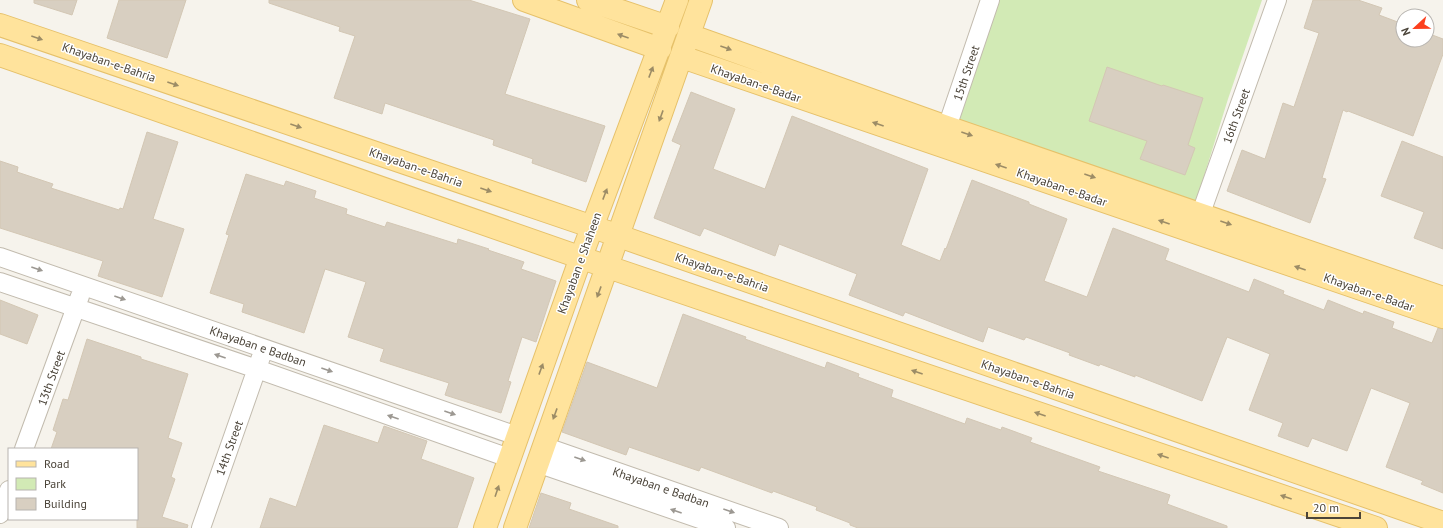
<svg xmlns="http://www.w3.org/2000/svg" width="1443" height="528" font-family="'PT Sans',sans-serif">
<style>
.green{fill:#d2eab5}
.building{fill:#d8cfc1;stroke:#d3c7b4}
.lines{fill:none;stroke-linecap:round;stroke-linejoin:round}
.minor-casing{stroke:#c2bbae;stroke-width:20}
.major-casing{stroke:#e6c16a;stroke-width:24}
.minor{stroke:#fff;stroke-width:18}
.major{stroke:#ffe39c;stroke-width:22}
.oneway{fill:#9c8c66}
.oneway2{fill:#9c9892}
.labels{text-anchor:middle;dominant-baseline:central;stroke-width:3;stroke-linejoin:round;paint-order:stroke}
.street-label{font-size:12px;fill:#4b4439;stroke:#fff}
</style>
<rect width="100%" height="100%" fill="#f6f3ec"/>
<!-- green -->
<path class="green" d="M996 0H1262L1228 99 1196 202 955 122Z"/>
<!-- building -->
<path class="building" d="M34 0H77L72 15 34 3Z
M119 0H186L167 58 107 38Z
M269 0H469L530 19 505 94 605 126 586 182 532 163 533 159 493 145 494 140 385 103 382 114 334 98 355 36 339 31 340 27 269 3Z
M1313 0H1358L1382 8 1379 15 1403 24V40H1427V33L1443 39V54L1413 136 1348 111 1347 112 1343 110 1322 178 1326 179 1310 223 1227 191 1242 150 1265 159 1283 103 1294 107 1319 33 1304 28Z
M1107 67 1162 86 1163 85 1203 98 1188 145 1195 148 1185 175 1140 159 1147 141 1089 121Z
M691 92 735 109 713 169 765 189 792 116 928 169 901 245 940 261 945 248 946 249 972 180 1029 202V204L1067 219 1044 281 1087 297 1113 228 1169 249 1165 260 1249 292 1254 279 1284 291 1283 294 1324 310 1328 300 1363 314 1364 311 1394 322 1392 328 1432 343 1438 328 1443 329V493L1421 484 1423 481 1386 467 1410 403 1371 388 1347 451 1312 438 1308 447 1278 436 1283 423 1249 410 1270 354 1227 337 1202 401 1135 375V377L1100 364 1099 366 1069 355 1070 353 1026 337 1024 340 988 327 983 342 905 312 903 316 849 295 857 274 779 244 775 256 704 228 700 236 654 218 681 145 672 141Z
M147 132 178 142 153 219 184 229 162 297 98 276 103 261 0 228V161L18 167 17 172 53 184 51 188 119 210 120 208 123 209Z
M1402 141 1443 157V249L1414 238 1424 212 1381 196Z
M246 174 284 186 286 181 316 191 314 198 347 209 346 214 385 227 387 222 457 244 458 239 489 249 488 250 524 262 521 269 556 281 536 342 522 337 508 381 511 382 501 413 445 395 449 383 380 361 384 349 348 337 366 282 325 269 304 333 242 312 244 304 210 293 229 235 226 234Z
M0 300 38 315 27 344 0 334Z
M683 314 746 337 745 339 825 368 827 362 859 374 858 377 893 390 891 397 965 424 967 418 1001 430 1002 427 1032 438 1030 442 1100 467 1098 471 1170 495 1167 504 1227 526V528H858L850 525V523L816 510 817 507 773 491 772 493 701 467 699 471 629 447 626 455 562 432 587 362 657 388Z
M87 339 141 357V359L188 374 168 438 182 443 171 477 175 479 162 517 188 525 187 528H137V449H51L57 432 53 430 63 399 68 400Z
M324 425 378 443 384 426 427 441 421 459 474 478 457 528H260L270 498 296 507Z
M541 493 571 503 569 509 618 526V528H529Z"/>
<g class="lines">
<defs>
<path id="minor" d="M943 139 990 0
M1196 227 1277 0
M0 257 517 436
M0 282 257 369 509 458
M543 446 779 528
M24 449 80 296
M537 463 726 528
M0 514 9 490
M201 528 261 357"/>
<path id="major" d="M524 0 660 49
M588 0 668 27
M0 25 593 227 1443 523
M689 35 947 127 1443 298
M0 55 608 267 1376 528
M682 57 1443 317
M485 528 581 257 677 0
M515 528 701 0"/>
</defs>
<!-- minor casing -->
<use href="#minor" class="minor-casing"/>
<!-- major casing -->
<use href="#major" class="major-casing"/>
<!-- minor -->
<use href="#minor" class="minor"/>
<!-- major -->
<use href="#major" class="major"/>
</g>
<!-- one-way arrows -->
<defs><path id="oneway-solid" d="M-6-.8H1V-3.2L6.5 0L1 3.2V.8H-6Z"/></defs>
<g class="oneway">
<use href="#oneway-solid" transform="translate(623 36) rotate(-160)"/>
<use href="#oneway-solid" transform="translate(37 38) rotate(19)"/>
<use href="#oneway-solid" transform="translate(726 48) rotate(20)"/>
<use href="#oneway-solid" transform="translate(651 72) rotate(-69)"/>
<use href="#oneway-solid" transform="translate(173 84) rotate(19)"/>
<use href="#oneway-solid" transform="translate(661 116) rotate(110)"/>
<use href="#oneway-solid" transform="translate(878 124) rotate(-161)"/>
<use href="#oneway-solid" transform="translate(296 126) rotate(19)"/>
<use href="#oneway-solid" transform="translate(967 134) rotate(19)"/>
<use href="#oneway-solid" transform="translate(1001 166) rotate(-161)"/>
<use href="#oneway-solid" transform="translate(1090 176) rotate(19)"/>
<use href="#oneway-solid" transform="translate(486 190) rotate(19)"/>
<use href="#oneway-solid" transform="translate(605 194) rotate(-69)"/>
<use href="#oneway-solid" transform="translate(1164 222) rotate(-161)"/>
<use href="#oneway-solid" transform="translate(1226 223) rotate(19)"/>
<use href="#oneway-solid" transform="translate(1300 268) rotate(-161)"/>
<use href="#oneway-solid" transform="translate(599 292) rotate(110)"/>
<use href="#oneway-solid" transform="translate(541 369) rotate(-70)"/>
<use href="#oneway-solid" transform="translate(917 372) rotate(-161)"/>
<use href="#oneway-solid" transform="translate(555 414) rotate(110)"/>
<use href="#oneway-solid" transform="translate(1040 414) rotate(-161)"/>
<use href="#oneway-solid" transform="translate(1163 456) rotate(-161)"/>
<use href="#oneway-solid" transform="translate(497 491) rotate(-71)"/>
<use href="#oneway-solid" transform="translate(1286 497) rotate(-161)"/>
</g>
<g class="oneway2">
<use href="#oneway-solid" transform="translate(37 269) rotate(19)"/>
<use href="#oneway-solid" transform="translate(120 298) rotate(19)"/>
<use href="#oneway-solid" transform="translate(220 356) rotate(-161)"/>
<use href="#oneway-solid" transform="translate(327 370) rotate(19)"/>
<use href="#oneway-solid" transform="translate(450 413) rotate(19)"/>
<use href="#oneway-solid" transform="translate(393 417) rotate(-161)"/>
<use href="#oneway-solid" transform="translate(580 459) rotate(19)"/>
<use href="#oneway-solid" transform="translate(676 511) rotate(-161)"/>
<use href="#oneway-solid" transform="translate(729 511) rotate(19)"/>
</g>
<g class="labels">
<!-- street labels -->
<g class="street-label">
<text transform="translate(109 62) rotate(19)">Khayaban-e-Bahria</text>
<text transform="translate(966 73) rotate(-71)">15th Street</text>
<text transform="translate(756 83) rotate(19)">Khayaban-e-Badar</text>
<text transform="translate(1236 116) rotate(-70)">16th Street</text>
<text transform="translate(416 167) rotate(19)">Khayaban-e-Bahria</text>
<text transform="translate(1062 187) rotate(19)">Khayaban-e-Badar</text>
<text transform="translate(579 263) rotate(-70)">Khayaban e Shaheen</text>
<text transform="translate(722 272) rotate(19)">Khayaban-e-Bahria</text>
<text transform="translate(1369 292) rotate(19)">Khayaban-e-Badar</text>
<text transform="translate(258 346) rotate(19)">Khayaban e Badban</text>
<text transform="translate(51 378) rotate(-70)">13th Street</text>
<text transform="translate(1028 379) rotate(19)">Khayaban-e-Bahria</text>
<text transform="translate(229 448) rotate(-70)">14th Street</text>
<text transform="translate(661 487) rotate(19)">Khayaban e Badban</text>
</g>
</g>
<!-- legend -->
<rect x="8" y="448" width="130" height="72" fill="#ffffff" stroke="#b7b4b0"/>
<rect x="16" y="461" width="20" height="6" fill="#ffe39c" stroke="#b7b4b0"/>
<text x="44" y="468" font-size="12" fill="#4b4439">Road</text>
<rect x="16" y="478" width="20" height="12" fill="#d2eab5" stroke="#b7b4b0"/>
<text x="44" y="488" font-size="12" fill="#4b4439">Park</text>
<rect x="16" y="498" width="20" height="12" fill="#d8cfc1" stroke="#b7b4b0"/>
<text x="44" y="508" font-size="12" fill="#4b4439">Building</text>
<!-- north arrow -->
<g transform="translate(1415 28) rotate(248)"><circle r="19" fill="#ffffff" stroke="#b7b4b0"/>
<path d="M0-3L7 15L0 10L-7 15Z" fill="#fc3f1d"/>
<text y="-6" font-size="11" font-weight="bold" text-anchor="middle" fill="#4b4439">N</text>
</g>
<!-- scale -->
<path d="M1307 512v6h53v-6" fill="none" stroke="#4b4439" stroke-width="2"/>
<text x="1313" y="512" font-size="12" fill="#4b4439" stroke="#ffffff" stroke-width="3" paint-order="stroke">20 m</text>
</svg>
